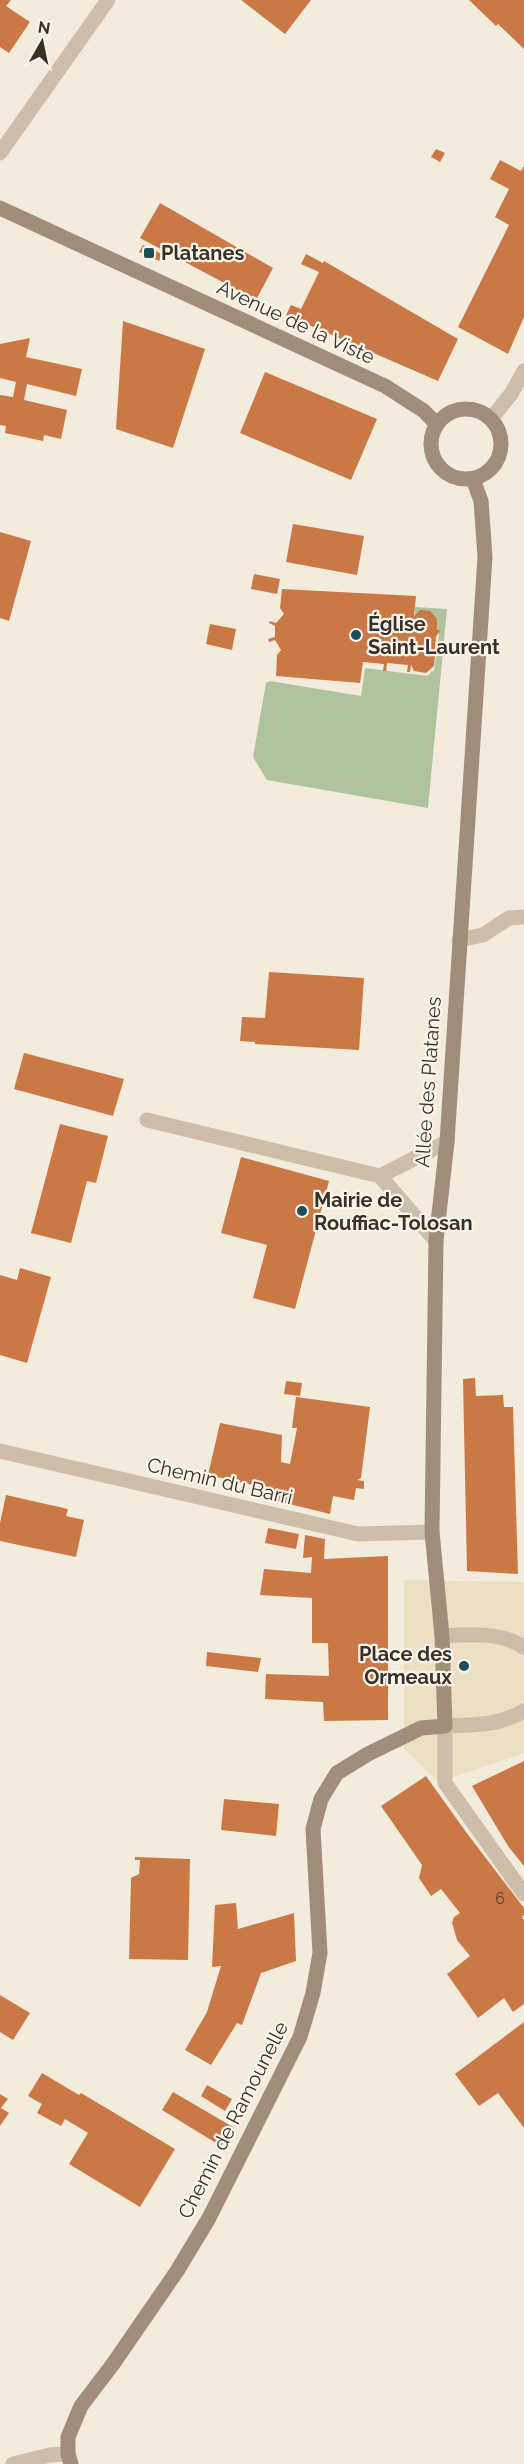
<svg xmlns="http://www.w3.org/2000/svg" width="524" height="2464" font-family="Raleway,sans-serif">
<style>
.green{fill:#b1c39d}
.plaza{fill:#ebe0c4}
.building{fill:#c97846}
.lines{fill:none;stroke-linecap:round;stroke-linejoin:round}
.lane{stroke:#ccbea9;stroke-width:15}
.street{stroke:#ccbea9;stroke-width:15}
.secondary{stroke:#a08d7a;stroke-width:15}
.poi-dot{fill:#1d4f5b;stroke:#faf5ea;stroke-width:2}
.labels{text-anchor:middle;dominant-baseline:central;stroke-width:4.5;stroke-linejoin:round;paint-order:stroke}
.number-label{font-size:16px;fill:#5d4230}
.poi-label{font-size:20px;font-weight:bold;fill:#393029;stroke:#faf5ea;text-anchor:start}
.street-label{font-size:20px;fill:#393029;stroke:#faf5ea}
</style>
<rect width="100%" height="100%" fill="#f3ecdd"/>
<!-- green -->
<path class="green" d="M415 607 447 609 428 808 267 780 253 757 266 683 270 681 361 696 365 668 427 676 434 670 439 635 437 630 415 619Z"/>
<!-- plaza -->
<path class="plaza" d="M404 1580 524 1582V1753L439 1782 404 1749Z"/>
<!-- building -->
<path class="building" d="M0 0H11L6 6 30 22 9 53 0 47Z
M241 0H311L285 34Z
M469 0H524V49L498 24 496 26Z
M436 149 445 153 440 162 431 157Z
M500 160 521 171 524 166V317L508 354 458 327 509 225 495 217 509 189 490 179Z
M160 203 273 268 256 300 140 238Z
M143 245 162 254 159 261 139 252Z
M306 254 323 263 324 261 458 339 438 381 286 315 291 305 301 309 319 272 301 264Z
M123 321 205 349 173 448 116 429Z
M30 338 26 357 82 369 76 396 27 384 24 400 67 410 61 439 44 435 43 441 5 433 6 426 0 425V395L13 397 16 382 0 378V344Z
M265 372 377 419 351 480 240 433Z
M293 524 364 536 357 575 286 562Z
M0 532 31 541 9 621 0 618Z
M254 574 280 579 277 594 251 589Z
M282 589 416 596 414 616 420 610 430 611 437 619V630H440L436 637 435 648 439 656H435L434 666 426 673 414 671 411 665 410 672H407L408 665 387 663 386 671H383L384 664 363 662 360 683 276 676 277 655 281 650 275 640 269 642 268 639 275 637V626L269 623 270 621 276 623 284 614 280 608Z
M210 624 236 629 232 650 206 644Z
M269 972 364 978 359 1050 255 1044V1042L240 1041 242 1017 265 1018Z
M24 1053 124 1079 113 1116 14 1089Z
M60 1124 108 1136 96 1183 87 1181 71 1243 31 1233Z
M241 1157 329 1181 295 1309 253 1298 267 1245 221 1233Z
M20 1268 51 1277 27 1363 0 1355V1275L17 1280Z
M475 1378 476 1396 503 1395 504 1407H513L518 1574 467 1571 463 1379Z
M286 1381 302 1383 300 1396 284 1394Z
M296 1397 370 1407 361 1478 357 1480 364 1481V1489L356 1488 354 1500 333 1496 330 1514 277 1501 279 1491 208 1475 220 1423 282 1435 281 1462 290 1464 297 1428H292Z
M6 1495 68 1509 66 1516 84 1520 76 1557 0 1541V1523Z
M268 1528 299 1534 296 1549 265 1543Z
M305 1535 325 1539 324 1559 388 1556V1720L324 1721 323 1702 265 1699 266 1674 329 1676 328 1643H312V1598L260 1595 264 1569 311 1573 312 1557 303 1558Z
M207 1652 261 1658 258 1672 206 1666Z
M524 1761V1866L508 1846 472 1786Z
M426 1776 466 1832 524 1908V1915L522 1917 524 1920V2004L513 2012 504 1998 478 2018 447 1974 470 1956 457 1940 452 1923 454 1917 460 1913 441 1889 431 1896 419 1878 422 1865 381 1806Z
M224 1799 279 1804 276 1836 221 1830Z
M135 1857 190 1859 188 1960 129 1959 131 1878 139 1874 140 1860H135Z
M236 1903 238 1929 294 1913 296 1961 261 1973 242 2025 237 2023 211 2065 185 2050 207 2012 221 1966 212 1967 215 1905Z
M0 1995 30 2013 13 2040 0 2032Z
M524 2022V2128L498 2093 479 2106 455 2074Z
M42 2073 79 2095 81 2093 175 2149 140 2207 69 2164 88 2133 65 2119 61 2126 37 2113 42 2104 28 2096Z
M207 2085 232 2099 225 2111 201 2096Z
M173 2092 233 2127 221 2146 162 2110Z
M0 2094 8 2099 1 2108 9 2113 0 2126Z"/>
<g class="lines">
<!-- lane -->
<path class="lane" d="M459 940 483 935 509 918 524 917
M147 1120 380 1176 447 1142
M380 1176 436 1241"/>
<!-- street -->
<path class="street" d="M0 153 108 0
M491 419 511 394 524 371
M0 1451 358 1534 432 1532
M442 1636C469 1634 501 1632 524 1647
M524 1711C498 1726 474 1725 445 1726V1783L524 1894
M13 2464 50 2455 68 2454"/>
<!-- secondary -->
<path class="secondary" d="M0 208 385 386 424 411 437 425
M431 444a35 35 0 1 1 70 0a35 35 0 1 1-70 0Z
M71 2464 68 2454V2437L81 2406 113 2364 177 2271 209 2218 300 2037 313 1993 320 1953 313 1829 321 1799 337 1773 368 1754 421 1728 445 1726 442 1636 432 1532 436 1241 447 1142 485 557 481 501 473 479"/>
</g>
<!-- markers -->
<g class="poi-dot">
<rect x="143" y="247" width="12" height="12" rx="3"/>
<circle cx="356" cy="635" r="6"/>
<circle cx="302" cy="1211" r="6"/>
<circle cx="464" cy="1666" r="6"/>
</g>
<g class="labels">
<!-- number labels -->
<g class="number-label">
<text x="500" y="1898">6</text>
</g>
<!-- poi labels -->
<g class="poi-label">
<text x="161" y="253">Platanes</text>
<text x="368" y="624">Église<tspan x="368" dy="23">Saint-Laurent</tspan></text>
<text x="314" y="1200">Mairie de<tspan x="314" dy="23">Rouffiac-Tolosan</tspan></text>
<text x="452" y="1654" text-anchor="end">Place des<tspan x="452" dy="23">Ormeaux</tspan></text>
</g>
<!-- street labels -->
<g class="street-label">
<text transform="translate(296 322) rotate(25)">Avenue de la Viste</text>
<text transform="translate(428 1082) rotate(-86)">Allée des Platanes</text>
<text transform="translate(220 1481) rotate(13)">Chemin du Barri</text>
<text transform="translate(233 2120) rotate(-63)">Chemin de Ramounelle</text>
</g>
</g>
<!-- north arrow -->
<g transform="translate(42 42) rotate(9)" stroke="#faf5ea" stroke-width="4.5" paint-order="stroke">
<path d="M0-4.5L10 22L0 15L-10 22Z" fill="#393029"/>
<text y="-9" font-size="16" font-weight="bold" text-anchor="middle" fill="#393029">N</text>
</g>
</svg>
